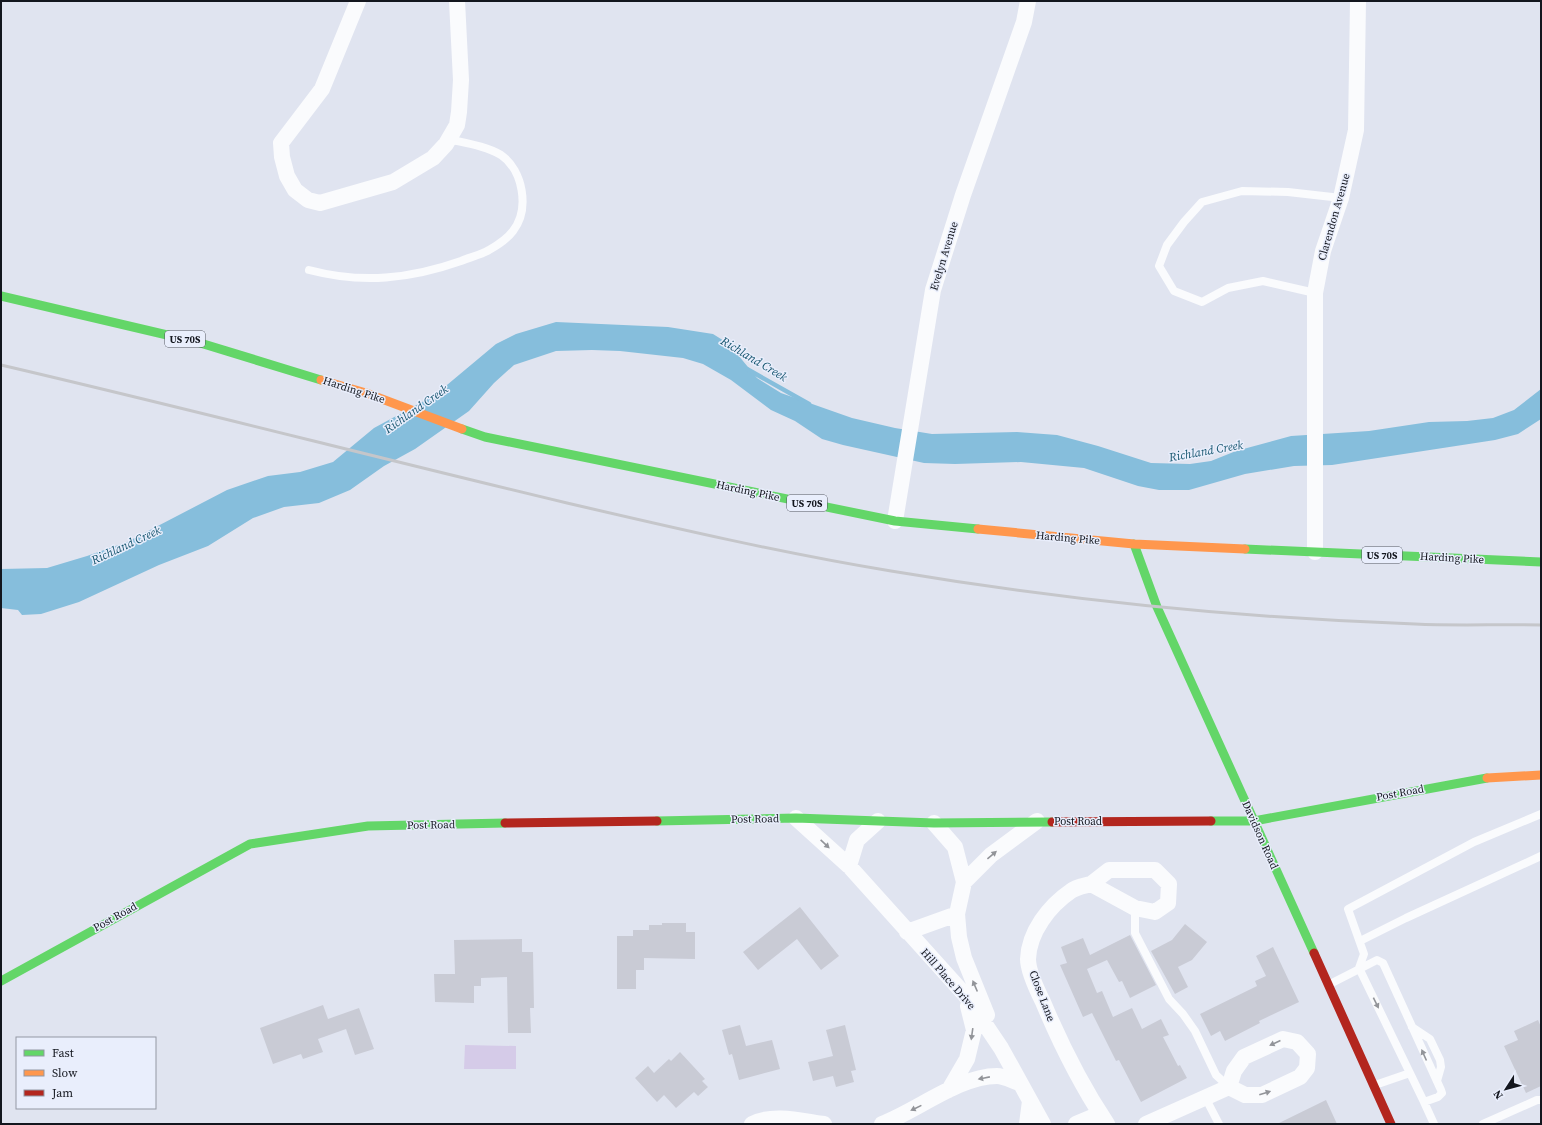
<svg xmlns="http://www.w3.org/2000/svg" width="1542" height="1125" font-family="'Source Serif 4',serif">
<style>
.green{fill:#d5cbe8}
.water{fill:#86bedc}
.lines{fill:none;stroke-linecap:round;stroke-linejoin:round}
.stream{stroke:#86bedc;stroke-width:4.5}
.building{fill:#c9cbd5}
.lane{stroke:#fafbfd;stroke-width:8}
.street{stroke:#fafbfd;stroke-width:16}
.fast{stroke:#63d668;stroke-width:9}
.slow{stroke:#ff974d;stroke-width:9}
.jam{stroke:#b3261e;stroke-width:9}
.rail{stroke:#c5c6ca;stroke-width:3}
.oneway{fill:#929499}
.labels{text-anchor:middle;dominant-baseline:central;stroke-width:3;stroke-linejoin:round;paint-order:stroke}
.shield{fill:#e9eefc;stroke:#535761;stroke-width:1}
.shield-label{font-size:10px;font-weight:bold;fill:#13161e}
.street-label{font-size:11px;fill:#13161e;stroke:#e9eefc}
.water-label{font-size:12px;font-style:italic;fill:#16556f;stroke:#e9eefc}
</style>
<rect width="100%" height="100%" fill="#e0e4f0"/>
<!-- green -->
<path class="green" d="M465 1045 516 1046V1069H464Z"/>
<!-- water -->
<path class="water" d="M556 322 668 327 713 334 729 344 757 378 781 393 852 418 895 428 932 434 1017 432 1057 435 1098 446 1151 463 1190 464 1211 461 1236 451 1291 436 1369 431 1429 422 1467 421 1493 418 1514 410 1541 389V419L1518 434 1495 440 1332 465 1294 466 1245 474 1189 490H1159L1138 486 1084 468 1021 462 955 464 924 463 843 445 822 439 795 421 771 410 731 380 703 364 683 358 620 351 592 350 556 351 514 365 494 383 469 411 415 449 384 466 350 490 319 503 284 507 253 518 208 546 159 565 79 602 41 614 22 615 18 610 1 608V569L47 568 87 556 127 542 227 490 268 476 300 472 333 462 374 428 435 395 496 344 516 334Z"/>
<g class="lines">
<!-- stream -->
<path class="stream" d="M747 369 809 404"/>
</g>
<!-- building -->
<path class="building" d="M800 907 839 956 821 970 797 939 758 970 743 952Z
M662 923H686V932H695V959L644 958V970H636V989H617V936H633V930H649V925H662Z
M1185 924 1207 942 1192 960 1178 967 1188 987 1175 994 1151 951 1172 940Z
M1130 935 1156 985 1130 998 1122 981 1119 982 1107 960 1087 969 1097 993 1102 991 1113 1017 1132 1008 1142 1029 1161 1019 1169 1035 1163 1037 1178 1066 1180 1065 1187 1078 1141 1102 1119 1060 1116 1061 1092 1013 1083 1017 1060 965 1067 963 1061 947 1083 938 1090 955Z
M522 939V952H533L534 1008H530L531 1033H508L507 977 481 978V986H474V1003L435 1002 434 974H455L454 940Z
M1273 947 1299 1002 1259 1021 1260 1023 1225 1041 1220 1031 1211 1036 1200 1014 1257 986 1255 981 1266 976 1256 956Z
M323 1005 328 1019 359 1008 374 1049 355 1055 346 1029 318 1039 323 1052 303 1059 301 1054 273 1064 260 1028Z
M1538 1020 1541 1027V1086L1526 1093 1504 1046 1518 1040 1514 1031Z
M740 1025 746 1046 772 1040 780 1069 739 1080 732 1054 729 1055 722 1030Z
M845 1025 856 1070 851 1071 854 1082 836 1087 833 1076 813 1081 808 1062 833 1056 826 1030Z
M680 1052 705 1079 702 1081 708 1087 698 1096 694 1092 676 1108 664 1095 657 1102 635 1078 648 1066 654 1073 669 1059 671 1061Z
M1326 1100 1337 1124H1277Z"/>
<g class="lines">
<!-- lane -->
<path class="lane" d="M309 270C362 284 410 279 461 261 470 257 481 255 489 250 498 245 507 239 513 231 530 209 523 170 501 155 486 146 465 143 448 139
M1315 293 1263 281 1228 288 1202 302 1174 291 1159 266 1167 245 1184 222 1202 202 1242 191 1288 192 1341 198
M1135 908V933L1169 999 1183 1014 1195 1031 1216 1075 1229 1087
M1360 941 1406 918 1541 856
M1328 985 1377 960 1383 963 1441 1090 1442 1093 1438 1097 1424 1102 1359 968 1364 954 1348 909 1474 842 1541 814
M1412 1027 1430 1039 1440 1060 1441 1067 1437 1081
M1375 1085 1410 1073
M1205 1097 1219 1124
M1424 1102 1434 1124
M1483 1124 1537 1100H1541"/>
<!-- street -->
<path class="street" d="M358 1 322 89 281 143 282 157 287 176 295 190 308 200 320 203 393 182 433 158 446 144 457 125 459 112 461 80 457 1
M895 521 933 290 963 195 1024 22 1028 1
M1315 552V293L1323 251 1341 198 1356 130 1358 1
M796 818 849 866 966 996 1001 1048 1043 1124
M934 823 955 847 964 882 957 914 959 937 964 958 987 1015
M849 866 857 840 878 821
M1109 870H1155L1169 884 1168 903 1155 912 1135 908 1091 884Z
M964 882 991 855 1037 821
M1091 884C1084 886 1076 887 1071 891 1049 906 1029 932 1028 959 1028 970 1038 992 1043 1002 1061 1045 1081 1085 1107 1124
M907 932 957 914
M949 1090 967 1059 974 1030 968 1006
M752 1124C773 1113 802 1121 824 1124
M882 1124C917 1111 959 1076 997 1076 1004 1076 1013 1081 1020 1083
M1027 1124 1030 1101
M1076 1124 1100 1114
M1146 1124 1229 1087 1234 1071 1244 1057 1283 1039 1297 1042 1308 1054 1307 1068 1300 1077 1262 1095H1245L1229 1087"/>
<!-- fast -->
<path class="fast" d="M1 296 197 342 321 380
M462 429 485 437 895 521 978 529
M1134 544 1157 607 1314 953
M1245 549 1541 562
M657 821 796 818 934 823 1052 822
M1211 821H1254L1487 778
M1 981 250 844 368 826 505 823"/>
<!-- slow -->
<path class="slow" d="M321 380 366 393 462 429
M978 529 1134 544 1245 549
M1487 778 1541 775"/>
<!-- jam -->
<path class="jam" d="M1052 822 1211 821
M505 823 657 821
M1314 953 1391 1124"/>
<!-- rail -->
<path class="rail" d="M1 365C190 409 378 458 567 503 674 528 782 553 891 571 1064 600 1239 618 1415 624 1457 626 1499 624 1541 625"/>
</g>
<!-- one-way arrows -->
<defs><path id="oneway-solid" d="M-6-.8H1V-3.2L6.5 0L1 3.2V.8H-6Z"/></defs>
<g class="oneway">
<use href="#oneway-solid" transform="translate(825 844) rotate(43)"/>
<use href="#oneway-solid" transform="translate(992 855) rotate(-40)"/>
<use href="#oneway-solid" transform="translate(975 986) rotate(-113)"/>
<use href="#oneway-solid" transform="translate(1376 1003) rotate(64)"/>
<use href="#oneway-solid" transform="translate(972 1034) rotate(98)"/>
<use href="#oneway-solid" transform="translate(1275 1043) rotate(155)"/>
<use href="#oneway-solid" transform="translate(1424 1055) rotate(-114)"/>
<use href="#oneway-solid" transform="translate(984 1078) rotate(169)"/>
<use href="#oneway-solid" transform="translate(1265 1093) rotate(-18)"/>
<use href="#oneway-solid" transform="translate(916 1108) rotate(154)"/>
</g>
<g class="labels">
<!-- shield labels -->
<g class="shield">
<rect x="165" y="331" width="40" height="16" rx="3"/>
<rect x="787" y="495" width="40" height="16" rx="3"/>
<rect x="1362" y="547" width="40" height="16" rx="3"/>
</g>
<g class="shield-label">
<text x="185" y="339">US 70S</text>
<text x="807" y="503">US 70S</text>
<text x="1382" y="555">US 70S</text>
</g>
<!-- street labels -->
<g class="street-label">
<text transform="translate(1334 217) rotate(-74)">Clarendon Avenue</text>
<text transform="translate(944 256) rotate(-73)">Evelyn Avenue</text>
<text transform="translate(354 390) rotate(18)">Harding Pike</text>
<text transform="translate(748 491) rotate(12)">Harding Pike</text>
<text transform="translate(1068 538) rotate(5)">Harding Pike</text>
<text transform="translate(1452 558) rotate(3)">Harding Pike</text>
<text transform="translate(1400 793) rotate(-10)">Post Road</text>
<text transform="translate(755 819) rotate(-1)">Post Road</text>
<text x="1078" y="821">Post Road</text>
<text transform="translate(431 825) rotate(-1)">Post Road</text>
<text transform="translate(1260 835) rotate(66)">Davidson Road</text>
<text transform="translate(115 917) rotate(-29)">Post Road</text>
<text transform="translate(948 979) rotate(49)">Hill Place Drive</text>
<text transform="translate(1042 996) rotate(69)">Close Lane</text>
</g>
<!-- water labels -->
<g class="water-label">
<text transform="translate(754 359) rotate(31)">Richland Creek</text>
<text transform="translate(416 409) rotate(-35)">Richland Creek</text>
<text transform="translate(1206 451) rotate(-10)">Richland Creek</text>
<text transform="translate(126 545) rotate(-25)">Richland Creek</text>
</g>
</g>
<!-- border -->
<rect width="1542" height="1125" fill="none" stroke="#13161e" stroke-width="4"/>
<!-- legend -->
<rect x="16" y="1037" width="140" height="72" fill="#e9eefc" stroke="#9398a3"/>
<rect x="24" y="1050" width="20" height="6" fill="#63d668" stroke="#9398a3"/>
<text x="52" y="1057" font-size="12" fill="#13161e">Fast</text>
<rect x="24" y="1070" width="20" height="6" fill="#ff974d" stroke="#9398a3"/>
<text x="52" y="1077" font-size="12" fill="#13161e">Slow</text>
<rect x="24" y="1090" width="20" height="6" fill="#b3261e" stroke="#9398a3"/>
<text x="52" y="1097" font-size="12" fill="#13161e">Jam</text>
<!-- north arrow -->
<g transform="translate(1506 1089) rotate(234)" stroke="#e9eefc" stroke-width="3" paint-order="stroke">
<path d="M0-3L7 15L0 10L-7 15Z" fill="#13161e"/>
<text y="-6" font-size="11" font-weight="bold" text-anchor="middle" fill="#13161e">N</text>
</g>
</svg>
